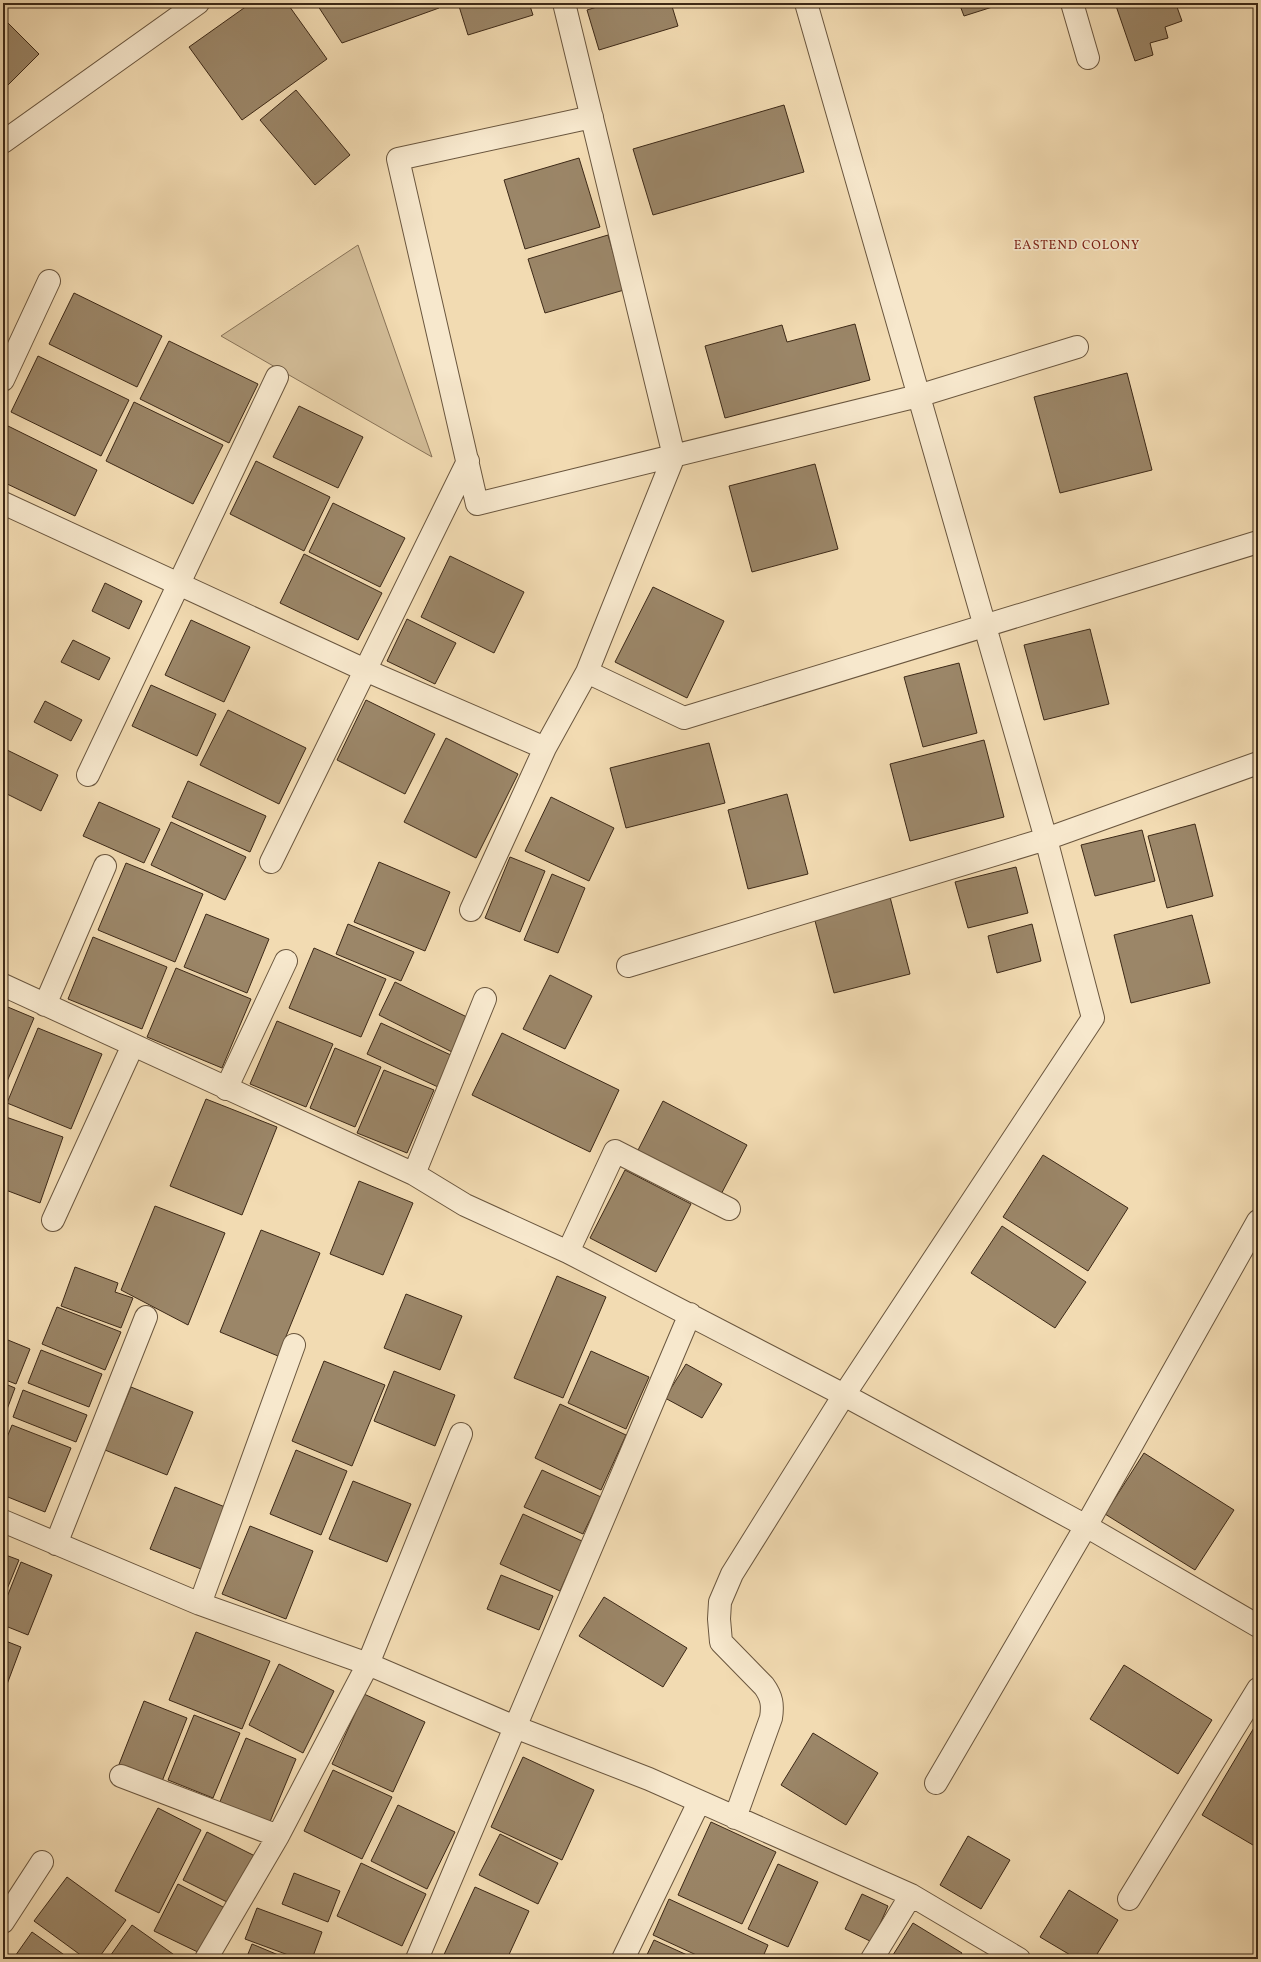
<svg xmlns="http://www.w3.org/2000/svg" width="1261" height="1962" font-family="Vollkorn,serif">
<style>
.green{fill:#d3bd98;stroke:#887358}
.building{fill:#9b8668;stroke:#3d2917}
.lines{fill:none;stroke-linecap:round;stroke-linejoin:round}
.minor-casing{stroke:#6a563e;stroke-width:24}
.minor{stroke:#f7e8cd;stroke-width:22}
.labels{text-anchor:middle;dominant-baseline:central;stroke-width:3.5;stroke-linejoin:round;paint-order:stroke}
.neighbourhood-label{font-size:13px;letter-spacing:1px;fill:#7a1f14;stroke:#f7e8cd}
</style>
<rect width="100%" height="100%" fill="#f2dbb2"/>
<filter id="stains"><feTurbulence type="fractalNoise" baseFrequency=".005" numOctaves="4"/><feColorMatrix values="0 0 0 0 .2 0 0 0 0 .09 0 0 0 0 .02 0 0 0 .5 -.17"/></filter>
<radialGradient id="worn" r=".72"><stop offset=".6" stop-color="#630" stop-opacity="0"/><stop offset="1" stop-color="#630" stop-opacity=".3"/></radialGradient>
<!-- green -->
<path class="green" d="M358 245 432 457 221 336Z"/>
<!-- building -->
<path class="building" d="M251 3H287L327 59 242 120 189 47Z
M316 3H437L439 8 342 43Z
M458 3H529L533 15 468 35Z
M610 3H671L678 26 599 50 587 10Z
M959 3H1005L964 16Z
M1115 3H1189L1177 7 1182 21 1165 27 1168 38 1150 43 1153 55 1135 61Z
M3 18 39 54 3 90Z
M296 90 350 155 315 185 260 120Z
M784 105 804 172 653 215 633 149Z
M579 158 600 227 525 249 504 180Z
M608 235 624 290 545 313 528 259Z
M74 293 162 336 137 387 49 344Z
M855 324 870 380 725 418 705 346 782 325 787 342Z
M169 341 258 384 229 443 140 399Z
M38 356 129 400 101 456 11 412Z
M1127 373 1152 470 1060 493 1034 397Z
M134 402 223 445 193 504 106 461Z
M299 406 363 437 338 488 273 457Z
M8 426 97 470 75 516 3 482V436Z
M256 461 330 497 304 551 230 514Z
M815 464 838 549 752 572 729 486Z
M333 503 405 538 380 587 309 552Z
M304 554 382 593 358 640 280 603Z
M450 556 524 592 494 653 421 617Z
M105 583 142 601 129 629 92 611Z
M653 587 724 621 687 698 615 662Z
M407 619 456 643 435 684 387 661Z
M191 620 250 647 224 702 165 675Z
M1090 629 1109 704 1044 720 1024 645Z
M73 640 110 658 99 680 61 662Z
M959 663 977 733 923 747 904 677Z
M151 685 216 714 197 756 132 726Z
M366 700 435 734 405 794 337 760Z
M45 701 82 720 71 741 34 722Z
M228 710 306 748 279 804 200 765Z
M446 738 518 774 476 858 404 822Z
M984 740 1004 817 910 841 890 764Z
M709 743 725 803 626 828 610 768Z
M3 748 58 775 41 811 3 792Z
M188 781 266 816 250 852 172 817Z
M787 794 808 874 748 889 728 810Z
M551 797 614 828 589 881 525 851Z
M99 802 160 829 144 863 83 836Z
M171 822 246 857 225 900 151 865Z
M1195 824 1213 896 1167 908 1148 836Z
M1142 830 1155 881 1095 896 1081 845Z
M510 857 545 871 520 932 485 918Z
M379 862 450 892 425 951 354 922Z
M126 863 203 894 175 962 98 930Z
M1016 867 1028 913 968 928 955 882Z
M552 874 585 888 558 953 524 940Z
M890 897 910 974 834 993 814 917Z
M206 914 269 939 247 993 184 967Z
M1192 915 1210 983 1131 1003 1114 935Z
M348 924 414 952 401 981 336 954Z
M1032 924 1041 961 997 973 988 936Z
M93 937 167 967 142 1029 68 999Z
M314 948 386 979 361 1037 289 1008Z
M176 968 251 999 222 1068 147 1037Z
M550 975 592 996 565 1049 523 1029Z
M395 982 469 1018 452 1052 379 1015Z
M3 1005 34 1018 3 1091Z
M277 1021 333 1044 306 1107 250 1084Z
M381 1023 453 1056 438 1087 367 1054Z
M38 1028 102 1054 71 1129 7 1103Z
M502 1033 619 1090 590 1152 472 1095Z
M335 1048 381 1067 355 1127 310 1108Z
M384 1070 434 1090 407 1153 357 1133Z
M206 1099 277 1127 242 1215 170 1186Z
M663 1101 747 1145 718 1200 635 1156Z
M3 1116 63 1137 40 1203 3 1189Z
M1043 1155 1128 1208 1088 1271 1003 1217Z
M625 1170 691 1204 656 1272 590 1238Z
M359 1181 413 1203 383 1275 330 1254Z
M155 1206 225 1233 188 1325 121 1290Z
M1002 1226 1086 1282 1055 1328 971 1273Z
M261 1230 320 1253 278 1356 220 1332Z
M75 1267 118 1283 115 1292 133 1298 121 1328 61 1306Z
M557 1276 606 1297 563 1398 514 1378Z
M406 1294 462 1316 440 1370 384 1348Z
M57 1307 121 1332 105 1370 42 1344Z
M3 1338 30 1349 16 1384 3 1379Z
M41 1350 102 1374 89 1407 28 1383Z
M591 1351 649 1377 626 1429 568 1403Z
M324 1361 385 1385 352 1466 292 1441Z
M686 1364 722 1384 702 1418 665 1398Z
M394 1371 455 1395 435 1446 374 1421Z
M3 1383 15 1388 3 1420Z
M131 1387 193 1412 167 1475 105 1450Z
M23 1390 87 1415 76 1442 13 1417Z
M560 1404 626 1435 601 1490 535 1458Z
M12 1425 71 1448 45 1512 3 1495V1447Z
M296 1450 347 1471 321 1535 270 1514Z
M1144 1453 1234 1510 1195 1570 1105 1514Z
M542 1470 601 1497 583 1534 524 1507Z
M353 1481 411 1504 387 1562 329 1539Z
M175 1487 225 1507 201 1569 150 1549Z
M523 1514 582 1541 560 1591 500 1564Z
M250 1526 313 1551 286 1619 222 1594Z
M3 1554 19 1560 3 1599Z
M21 1562 52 1575 28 1635 3 1625V1607Z
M501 1575 553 1596 539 1630 487 1609Z
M604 1597 687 1648 663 1687 579 1636Z
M196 1632 270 1661 242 1729 169 1700Z
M3 1640 21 1647 3 1695Z
M279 1664 334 1691 303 1753 249 1725Z
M1124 1665 1212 1720 1178 1774 1090 1719Z
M364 1694 425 1722 393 1792 332 1764Z
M144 1701 187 1718 161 1784 118 1767Z
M194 1715 240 1733 213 1798 168 1780Z
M1258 1721V1848L1202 1815Z
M813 1733 878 1773 846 1825 781 1785Z
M246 1738 296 1759 269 1824 219 1804Z
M523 1757 594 1790 562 1860 491 1827Z
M333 1770 392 1797 362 1859 304 1831Z
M398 1805 455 1832 427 1889 371 1861Z
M158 1808 201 1830 159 1913 115 1891Z
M711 1822 776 1852 742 1924 678 1895Z
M207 1832 255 1856 231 1904 183 1880Z
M500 1834 558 1863 538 1904 479 1875Z
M968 1836 1010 1860 981 1909 940 1885Z
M361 1863 426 1894 402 1946 337 1916Z
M778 1864 818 1882 788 1947 748 1929Z
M294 1873 340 1891 328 1922 282 1904Z
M67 1877 126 1920 98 1959H86L34 1921Z
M178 1884 227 1909 204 1955 154 1931Z
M475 1887 529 1911 507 1959H442Z
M1069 1890 1118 1920 1094 1959H1077L1040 1937Z
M862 1894 888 1906 872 1942 845 1929Z
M669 1899 768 1945 762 1959H705L653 1935Z
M257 1908 322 1932 312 1959H299L245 1939Z
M913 1923 962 1953 958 1959H900L893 1955Z
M132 1925 180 1959H108Z
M32 1932 70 1959H13Z
M654 1940 696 1959H645Z
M252 1944 288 1959H246Z"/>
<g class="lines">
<defs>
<path id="minor" d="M1072 3 1088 58
M592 117 398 159 477 504 918 396 1077 347
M3 142 198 3
M3 380 49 281
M3 503 365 670 545 748
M587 672 684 718 1258 542
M88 775 277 377
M271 862 468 461
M471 910 545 748 587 672 674 456 564 3
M628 966 1046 839 1258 763
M3 985 414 1174 465 1205 568 1252 844 1395 1086 1526 1258 1626
M45 1005 105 866
M226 1089 286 961
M414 1174 485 999
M53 1220 133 1045
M568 1252 615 1151 729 1209
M3 1521 200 1604 368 1664 515 1727 649 1779 911 1895 1019 1959
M56 1544 146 1317
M200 1604 294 1345
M121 1776 278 1836
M936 1783 1086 1526 1258 1221
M735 1818 771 1718C773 1705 772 1697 764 1686L721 1642 719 1619 720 1602 732 1574 844 1395 1093 1018 1046 839 806 3
M1129 1899 1258 1689
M3 1922 42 1862
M206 1959 278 1836 368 1664 461 1434
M417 1959 690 1314
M623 1959 699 1802
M872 1959 911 1895"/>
</defs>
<!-- minor casing -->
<use href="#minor" class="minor-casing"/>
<!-- minor -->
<use href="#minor" class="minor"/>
</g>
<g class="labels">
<!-- neighbourhood labels -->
<g class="neighbourhood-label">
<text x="1077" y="246">EASTEND COLONY</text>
</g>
</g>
<!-- margin -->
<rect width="1261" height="1962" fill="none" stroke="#f2dbb2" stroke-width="16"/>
<rect x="4" y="4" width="1253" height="1954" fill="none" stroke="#3d2917" stroke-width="2"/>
<rect x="8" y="8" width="1245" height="1946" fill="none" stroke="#3d2917"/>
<rect width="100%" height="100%" filter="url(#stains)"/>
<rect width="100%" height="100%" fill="url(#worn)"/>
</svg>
